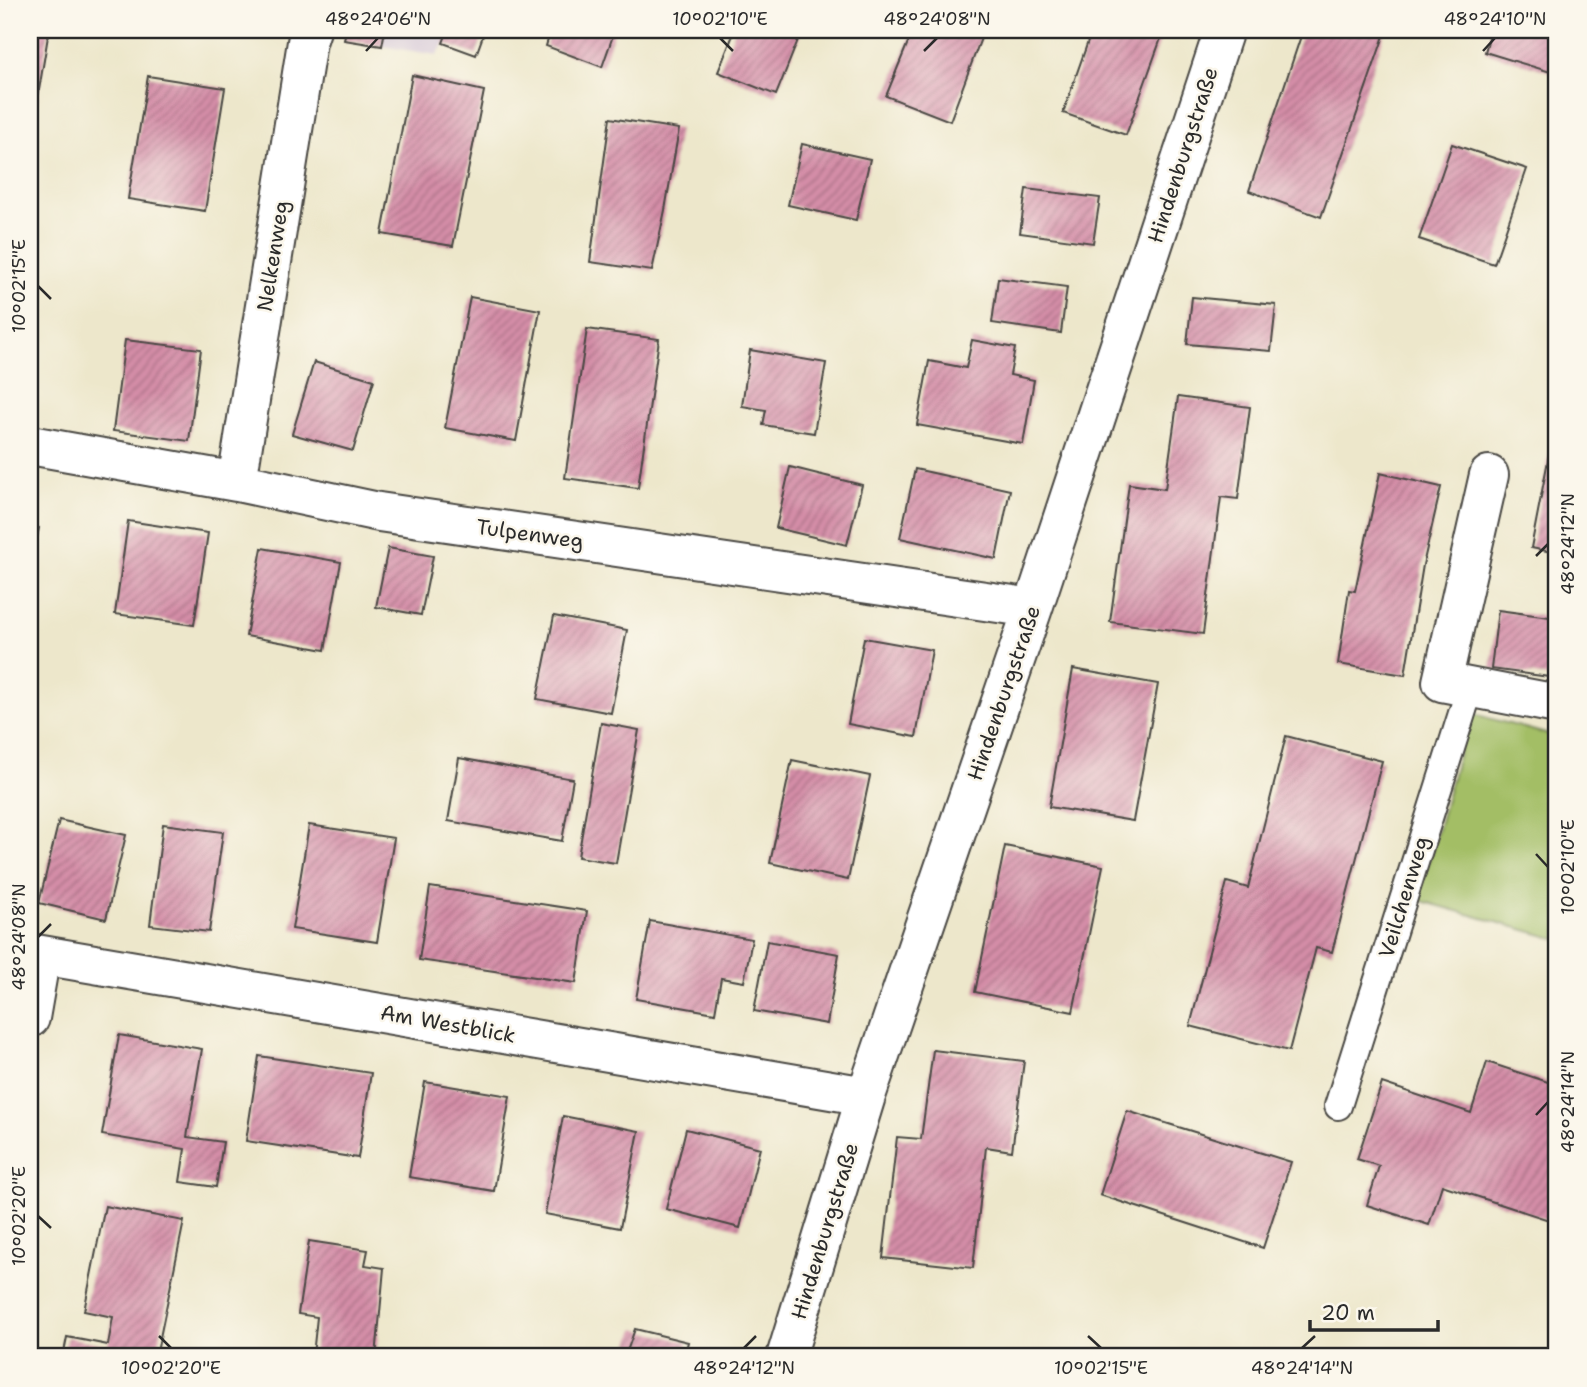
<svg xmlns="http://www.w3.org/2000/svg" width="1587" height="1387" font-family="'Shantell Sans',sans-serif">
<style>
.industrial{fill:#cdbed3}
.green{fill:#a3be65;stroke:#677448;stroke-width:2}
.building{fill:url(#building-hatch)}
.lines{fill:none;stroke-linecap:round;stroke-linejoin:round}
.service-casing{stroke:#484743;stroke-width:30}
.minor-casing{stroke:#484743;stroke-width:42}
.service{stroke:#fff;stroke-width:26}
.minor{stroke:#fff;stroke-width:38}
.ticks{fill:none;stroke:#2b2b2b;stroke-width:2.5}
.labels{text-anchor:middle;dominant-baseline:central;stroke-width:5;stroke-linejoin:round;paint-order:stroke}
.street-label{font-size:21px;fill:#2b2b2b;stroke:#fbf7ec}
.neatline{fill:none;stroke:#2b2b2b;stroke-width:2.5}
.ticks-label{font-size:18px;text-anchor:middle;fill:#2b2b2b}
</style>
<defs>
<pattern id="building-hatch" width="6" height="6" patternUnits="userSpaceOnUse" patternTransform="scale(1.75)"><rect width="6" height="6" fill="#d48da7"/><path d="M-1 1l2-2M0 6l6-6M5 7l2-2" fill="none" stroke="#ac7388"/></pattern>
</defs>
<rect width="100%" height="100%" fill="#fbf7ec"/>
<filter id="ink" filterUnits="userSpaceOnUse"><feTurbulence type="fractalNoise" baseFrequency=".0143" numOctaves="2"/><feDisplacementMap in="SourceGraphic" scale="14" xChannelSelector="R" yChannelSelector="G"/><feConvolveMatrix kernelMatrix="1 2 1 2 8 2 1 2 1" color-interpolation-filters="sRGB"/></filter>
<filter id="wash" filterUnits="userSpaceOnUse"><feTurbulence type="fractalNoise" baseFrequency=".00686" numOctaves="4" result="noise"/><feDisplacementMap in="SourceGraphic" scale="28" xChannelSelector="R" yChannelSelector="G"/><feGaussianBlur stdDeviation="1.57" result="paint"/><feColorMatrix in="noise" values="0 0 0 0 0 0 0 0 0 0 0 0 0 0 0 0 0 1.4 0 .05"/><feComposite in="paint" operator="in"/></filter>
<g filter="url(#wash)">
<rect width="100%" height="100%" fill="#ede7cb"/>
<!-- industrial -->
<path class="industrial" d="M346 30H485L476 55 444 43 437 55 344 40Z"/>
<!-- green -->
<path class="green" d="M1470 713 1557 737V939L1418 900Z"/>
<g id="blocks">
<!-- building -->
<path class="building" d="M30 30H49L37 102 30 101Z
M346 30H385L382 46 344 40Z
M448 30H485L476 55 443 43Z
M551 30H615L602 67 546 46Z
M735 30H802L776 95 718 72Z
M913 30H984L950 121 886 96Z
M1092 30H1164L1126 135 1063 113Z
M1303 30H1386L1321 217 1249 191Z
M1491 30H1557V74L1485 52Z
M412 75 484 91 453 246 382 234Z
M148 76 225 88 205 211 128 199Z
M610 118 679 129 665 210 652 271 590 262Z
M802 144 870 159 856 220 788 205Z
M1452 144 1527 169 1494 264 1419 239Z
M1026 189 1100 198 1093 243 1020 233Z
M998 278 1067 287 1061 333 992 323Z
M470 297 540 310 516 441 445 428Z
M1192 297 1276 305 1271 351 1187 344Z
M587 329 659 339 638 488 565 478Z
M125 340 201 349 189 441 113 431Z
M972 340 1015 348 1010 375 1034 380 1023 444 917 425 929 361 966 368Z
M750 350 826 363 814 433 763 425 766 410 742 406Z
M314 362 374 380 353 451 292 434Z
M1178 397 1250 407 1238 499 1221 497 1203 634 1110 622 1129 484 1165 489Z
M1555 424H1557V553L1531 548Z
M790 467 862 485 847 545 776 528Z
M915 469 1010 490 996 559 900 538Z
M1380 473 1441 487 1423 565 1405 675 1338 664 1349 590 1355 591Z
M128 521 208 533 194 625 115 614Z
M30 526 39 528 31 564H30Z
M262 548 341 562 325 650 246 636Z
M388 548 433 556 421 615 376 607Z
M1498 610 1557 618V678L1491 669Z
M554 616 627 630 611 713 537 699Z
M864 638 932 650 916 737 848 724Z
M1073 669 1158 684 1133 821 1049 807Z
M601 723 639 730 616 863 578 857Z
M1286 736 1382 761 1332 952 1316 948 1289 1051 1190 1026 1227 882 1248 888Z
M459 758 573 779 562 841 448 821Z
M792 760 870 776 848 880 770 863Z
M59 820 126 835 106 919 39 903Z
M163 824 223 832 209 932 150 925Z
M309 825 394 838 377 942 292 929Z
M1005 846 1103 866 1073 1012 975 992Z
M430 887 587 911 576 983 419 960Z
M650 921 752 939 744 982 721 978 715 1013 636 999Z
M767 941 839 954 827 1024 754 1011Z
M119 1035 202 1049 187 1137 223 1142 216 1187 180 1182 185 1149 102 1135Z
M933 1050 1024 1061 1012 1151 986 1147 973 1268 883 1258 897 1137 921 1139Z
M259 1056 371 1073 358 1158 246 1141Z
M1487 1062 1557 1085V1206L1552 1221 1442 1185 1429 1225 1367 1205 1379 1166 1357 1159 1382 1083 1471 1113Z
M425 1082 510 1096 494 1191 409 1177Z
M1127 1111 1291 1162 1263 1248 1100 1195Z
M563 1116 639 1131 620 1228 545 1214Z
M686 1129 760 1148 740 1228 666 1209Z
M105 1206 184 1221 156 1357H63L67 1337 108 1345 113 1317 84 1311Z
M309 1241 368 1250 365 1265 384 1268 376 1357H289L290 1352 313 1355 317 1317 298 1314Z
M635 1329 688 1342 684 1357H625Z
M856 1349 901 1356V1357H855Z"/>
</g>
</g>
<g filter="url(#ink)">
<use href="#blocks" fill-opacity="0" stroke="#484743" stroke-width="2"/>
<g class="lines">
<defs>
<path id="service" d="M1338 1106 1470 688"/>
<path id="minor" d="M30 445 237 482 379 512 1033 608
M1489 475 1442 682 1557 704
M237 482 307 42 311 30
M30 953 866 1096
M30 1018 41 955
M786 1357 866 1096 1033 608 1224 30"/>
</defs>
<!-- service casing -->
<use href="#service" class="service-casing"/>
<!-- minor casing -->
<use href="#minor" class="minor-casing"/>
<!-- service -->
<use href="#service" class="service"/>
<!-- minor -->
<use href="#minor" class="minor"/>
</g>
</g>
<!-- ticks -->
<path class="ticks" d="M720 38 733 51M366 51 378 38M924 51 937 38M1483 51 1495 38M38 286 51 299M1536 556 1548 544M1536 854 1548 867M38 937 51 924M1536 1115 1548 1102M38 1216 51 1228M159 1336 171 1348M1088 1336 1101 1348M744 1348 756 1336M1302 1348 1315 1336"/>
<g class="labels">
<!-- street labels -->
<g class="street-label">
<text transform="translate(1183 155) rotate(-72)">Hindenburgstraße</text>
<text transform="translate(273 256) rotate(-81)">Nelkenweg</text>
<text transform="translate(530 534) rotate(8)">Tulpenweg</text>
<text transform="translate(1004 693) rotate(-71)">Hindenburgstraße</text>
<text transform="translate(1404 897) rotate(-73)">Veilchenweg</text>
<text transform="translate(448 1024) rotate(10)">Am Westblick</text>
<text transform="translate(825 1231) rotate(-73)">Hindenburgstraße</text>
</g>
</g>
<!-- margin -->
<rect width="1587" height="1387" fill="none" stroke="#fbf7ec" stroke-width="77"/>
<!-- scale -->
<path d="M1310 1320v10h128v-10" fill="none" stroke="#2b2b2b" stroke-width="3.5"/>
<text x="1321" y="1320" font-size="21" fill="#2b2b2b" stroke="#fbf7ec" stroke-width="5" paint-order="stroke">20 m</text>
<rect x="38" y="38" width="1510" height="1310" class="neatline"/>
<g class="ticks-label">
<text x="378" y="25">48°24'06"N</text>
<text x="720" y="25">10°02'10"E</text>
<text x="937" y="25">48°24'08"N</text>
<text x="1495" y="25">48°24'10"N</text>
<text transform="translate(19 286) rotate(-90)" y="6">10°02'15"E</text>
<text transform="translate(1568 544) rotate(-90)" y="6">48°24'12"N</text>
<text transform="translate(1568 867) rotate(-90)" y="6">10°02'10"E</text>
<text transform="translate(19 937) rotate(-90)" y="6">48°24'08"N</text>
<text transform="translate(1568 1102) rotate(-90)" y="6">48°24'14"N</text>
<text transform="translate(19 1216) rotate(-90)" y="6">10°02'20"E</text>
<text x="171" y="1374">10°02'20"E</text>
<text x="744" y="1374">48°24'12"N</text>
<text x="1101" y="1374">10°02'15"E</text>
<text x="1302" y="1374">48°24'14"N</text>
</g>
</svg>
